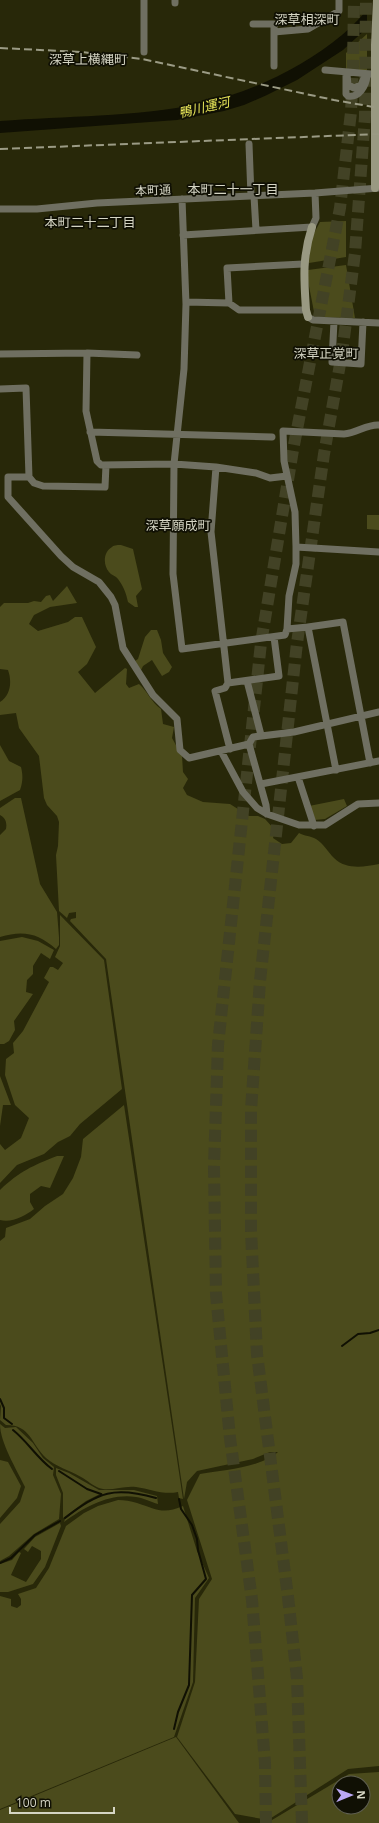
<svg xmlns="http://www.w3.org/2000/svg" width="379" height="1823" font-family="'Open Sans','Noto Sans JP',sans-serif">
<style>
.green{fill:#4b4b1c;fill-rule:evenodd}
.water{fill:#101003}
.pier{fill:#282809}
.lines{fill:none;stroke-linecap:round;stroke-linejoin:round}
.stream{stroke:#101003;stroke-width:2}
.highway-tunnel{stroke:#424225;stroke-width:12;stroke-dasharray:12 6;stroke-linecap:butt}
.street{stroke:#6f6f61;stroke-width:7}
.secondary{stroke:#999982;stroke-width:8}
.rail{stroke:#9b9b85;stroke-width:2;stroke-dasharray:8 4;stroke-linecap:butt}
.labels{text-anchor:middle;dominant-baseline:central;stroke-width:3.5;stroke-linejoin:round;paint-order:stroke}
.street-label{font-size:12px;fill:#d5d5c4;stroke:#101004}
.neighbourhood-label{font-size:13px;fill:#d5d5c4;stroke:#101004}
.water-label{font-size:13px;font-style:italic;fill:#e8e659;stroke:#101004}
</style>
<rect width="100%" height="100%" fill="#282809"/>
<!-- green -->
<path class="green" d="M367 34V70H346V53Z
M346 221V257L309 263 310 241 320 222Z
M346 265 355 318 315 317 308 281V270Z
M367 515H379V530L367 529Z
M121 545 133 549 142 589 136 596 138 607H135L128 602C126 593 124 587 118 579 116 576 111 575 109 572 103 565 103 552 112 547 114 545 119 545 121 545Z
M67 586 77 603 50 607 34 615 29 624 38 631 68 622 75 617H82L96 647 87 664 78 672 95 693 125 668 127 669 126 684 129 688 139 684C148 692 151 702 161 709L163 724 174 727 172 738 182 756 183 772 188 779 183 788 187 795 203 802 230 804 249 816H258L265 819 275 830 273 838 282 844 291 843 299 833C304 836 311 836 316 839 324 844 328 852 334 858 346 870 364 867 379 864V1766L348 1769 268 1820 235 1814 177 1737 195 1682 199 1599 212 1579 187 1500 200 1474C223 1470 260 1468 278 1452H270L253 1459 197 1471 187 1482 184 1499 106 959 70 921 71 919 76 918V912L69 913 67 918 59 911 56 855 58 846 59 822 57 816 47 805 44 798 39 756 19 728 16 713 0 715V702C11 695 12 681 8 670L0 669V607L4 603H28L34 601 41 602 46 596 50 595 53 601Z
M151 630H157L161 640 163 653 172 667 169 672 162 676 152 660 143 666 141 670 135 661 138 659 145 637Z
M0 745 9 761 21 767C23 775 23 782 20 790L0 801Z
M15 798H21L40 884 57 912 59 937V945L56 949C38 933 23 930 0 937V835L6 829C7 823 6 818 0 815V808Z
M344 799 347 806 325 819 314 820 309 806Z
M60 915 104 960 122 1089 80 1124 70 1136 58 1142 44 1154 17 1165 0 1183V1144L5 1150 21 1138 29 1118 15 1105 5 1075 6 1059 14 1053 13 1043 23 1031 49 982 44 978 50 967H53L58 970 63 963 55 957 60 946Z
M22 937 38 941 54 950 50 959 41 953 33 966V974L27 980 26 992 33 994 14 1021 15 1030 9 1041 4 1044H0V941Z
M0 1076 11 1105H3L0 1126Z
M124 1105 183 1499 179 1498 178 1492C163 1495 150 1489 136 1487 124 1485 110 1492 99 1488 93 1486 87 1480 81 1477 69 1470 56 1467 46 1458 31 1444 31 1425 6 1425L0 1420 1 1406 0 1404V1241L5 1237 6 1228 30 1219 45 1206 63 1194 73 1178 81 1157 83 1139Z
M57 1156H64L50 1188 41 1186 30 1194V1202L34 1209C25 1216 12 1223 0 1220V1190C20 1171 32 1166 57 1156Z
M0 1424 5 1428 16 1427 33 1443 43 1458 54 1467 53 1475 61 1494 59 1519 34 1534 9 1556 0 1561V1524L20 1502 25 1487C17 1470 0 1443 0 1424Z
M0 1460 8 1462 21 1486 17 1498 0 1518Z
M56 1468 69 1473 99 1490H134L157 1496 158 1504C151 1502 144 1498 136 1497 109 1493 85 1507 64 1522L65 1519 86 1503 103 1495 102 1493 86 1501 63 1518V1493L56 1475Z
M118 1500C124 1500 131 1501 137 1503 156 1509 163 1515 183 1506L197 1551 209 1578 195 1598 193 1682 174 1737 0 1809V1596L11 1599V1606L17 1608 21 1605V1599L18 1594 36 1588 49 1568 66 1526 84 1513 98 1506Z
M60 1523 61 1526 45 1567 33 1584 8 1592H0V1564L12 1560 19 1552 21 1553 11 1575 26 1582 41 1559V1551L32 1546 28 1552 24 1549 35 1537Z
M176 1737 239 1823H0V1810Z
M379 1772V1823H267L349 1774ZM339 1783H363V1807H339Z"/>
<!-- water -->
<path class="water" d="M372 5 368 27 343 50 297 80 267 95 244 105 224 111 177 120 0 133V121C66 116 134 117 199 104 250 93 302 68 342 35 353 26 362 15 372 5Z"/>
<!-- pier -->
<path class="pier" d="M375 0 379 19 367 31V8Z"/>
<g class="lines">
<!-- stream -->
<path class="stream" d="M342 1346 358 1334 370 1333 379 1330
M0 1399 4 1408V1418L12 1424
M13 1430C28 1442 37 1458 52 1469
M59 1471 87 1489 101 1494
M65 1518C99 1492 114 1486 156 1498
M0 1563 11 1558 35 1535 60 1521
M174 1729 178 1712 189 1685 192 1595 206 1579 198 1550 197 1539 192 1525 181 1509 179 1499"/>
<!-- highway-tunnel -->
<path class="highway-tunnel" d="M266 1823 265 1763 252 1600 230 1438 216 1294 214 1167 218 1045 261 643 293 450 340 208 351 112 353 65 354 0
M302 1823 297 1678 288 1597 257 1354 251 1231V1110L260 981 297 643 324 454 342 353 355 253 365 116 366 0"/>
<!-- street -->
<path class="street" d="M175 0V3
M253 24H274V32L308 29 339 11V0
M274 32V66
M144 52V0
M325 70 371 74
M346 74H347L348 85 354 88 361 85 365 76H367C366 86 359 98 348 96L346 94Z
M249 144 251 196
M254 196 256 230
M182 199 186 304 184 369 174 464 173 574 182 649 285 635 287 629 289 596 296 564V547L295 512 284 461 283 431 344 434C357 433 367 424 379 425
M0 209H37L97 203 315 193 379 188
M183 235 312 227 316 218 315 193
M186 302 229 303 239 310H306
M229 303 227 268 303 264
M308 317 313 320 379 323
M334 321 332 362 361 364 363 322
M87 353 86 411 97 461 101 465 174 464 216 467 256 473 270 478 287 476
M0 354 87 353 137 355
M0 389 26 388 29 477 34 483 43 486 105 487 106 465
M90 432 272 437
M216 467 211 532 228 683 225 688 215 691 230 749
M29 477H8V497L61 556 73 567 99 582 111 597 115 605 123 648 153 695 177 719 180 750 189 758 249 744
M296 547 379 552
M308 627 343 622 370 763
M287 629 308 627 336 770
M247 681 261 735
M228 683 279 676 274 637
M221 751 243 792 257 808 267 814 299 825H325L358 804 379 803
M298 777 314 826
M261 784 379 761
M267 814 266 805 249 744 253 737 294 732 379 712"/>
<!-- secondary -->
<path class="secondary" d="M375 188V45L377 0
M308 317 306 310C304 279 302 258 312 227"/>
<!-- rail -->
<path class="rail" d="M0 48 81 52 142 59 334 100 379 108
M0 149 379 134"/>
</g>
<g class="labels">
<!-- street labels -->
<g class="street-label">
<text transform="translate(153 190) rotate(-3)">本町通</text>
</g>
<!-- neighbourhood labels -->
<g class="neighbourhood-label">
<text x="307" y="19">深草相深町</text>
<text x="88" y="59">深草上横縄町</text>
<text x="233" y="189">本町二十一丁目</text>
<text x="90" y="222">本町二十二丁目</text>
<text x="326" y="353">深草正覚町</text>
<text x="178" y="525">深草願成町</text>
</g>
<!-- water labels -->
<g class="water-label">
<text transform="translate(204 107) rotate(-13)">鴨川運河</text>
</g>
</g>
<!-- north arrow -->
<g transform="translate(351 1795) rotate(89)"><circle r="19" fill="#101004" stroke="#5f5f51"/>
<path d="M0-3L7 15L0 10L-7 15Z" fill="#bca9f5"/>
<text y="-6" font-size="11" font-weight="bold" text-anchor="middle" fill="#d5d5c4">N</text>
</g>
<!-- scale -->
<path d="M10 1807v6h104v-6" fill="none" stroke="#d5d5c4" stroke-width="2"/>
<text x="16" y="1807" font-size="12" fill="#d5d5c4" stroke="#101004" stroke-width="3" paint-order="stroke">100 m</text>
</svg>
